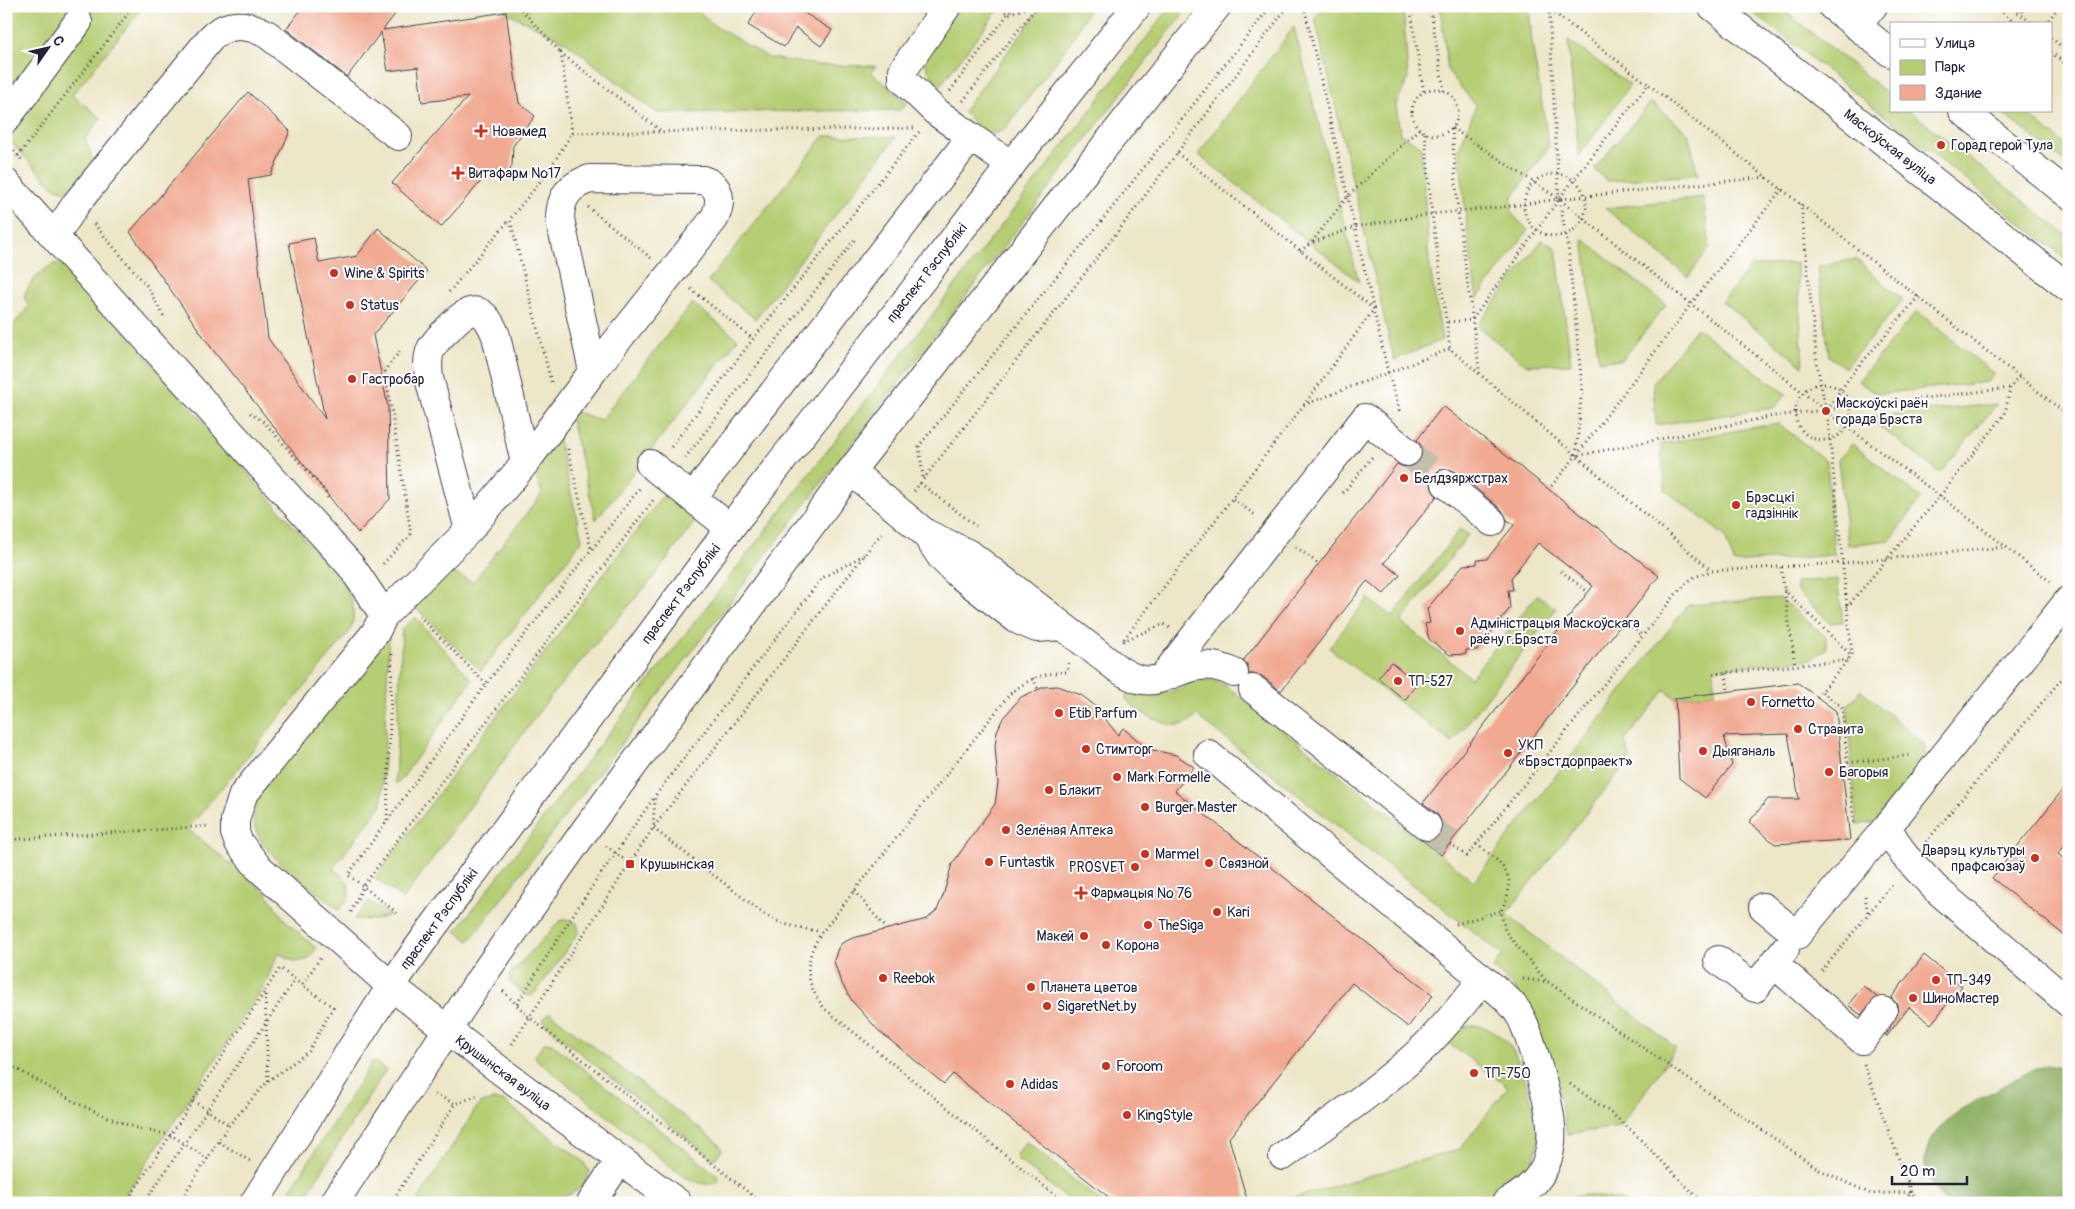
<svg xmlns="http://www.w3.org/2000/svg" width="2075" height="1209" font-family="Pangolin,sans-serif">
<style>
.green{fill:#b6ce73;stroke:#6c7857}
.forest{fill:#90b165;stroke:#596a50}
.building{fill:#f1a991}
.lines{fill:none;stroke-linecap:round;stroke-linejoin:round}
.minor-tunnel{stroke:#c4bfab;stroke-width:28;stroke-dasharray:28 14;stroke-linecap:butt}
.minor-casing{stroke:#403f50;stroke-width:30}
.highway-casing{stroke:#403f50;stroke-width:30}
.path{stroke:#403f50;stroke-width:3;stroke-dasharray:1 4;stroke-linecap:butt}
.minor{stroke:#fff;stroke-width:28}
.highway{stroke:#fff;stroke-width:28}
.poi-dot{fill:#c8321e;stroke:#fff;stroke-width:2}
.labels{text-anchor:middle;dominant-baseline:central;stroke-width:4;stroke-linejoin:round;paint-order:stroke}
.poi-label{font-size:14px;fill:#22223b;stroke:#fff;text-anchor:start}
.street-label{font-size:14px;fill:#22223b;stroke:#fff}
</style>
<rect width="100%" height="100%" fill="#fff"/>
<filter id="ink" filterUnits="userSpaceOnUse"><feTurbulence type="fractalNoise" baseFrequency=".02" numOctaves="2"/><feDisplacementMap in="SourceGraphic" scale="10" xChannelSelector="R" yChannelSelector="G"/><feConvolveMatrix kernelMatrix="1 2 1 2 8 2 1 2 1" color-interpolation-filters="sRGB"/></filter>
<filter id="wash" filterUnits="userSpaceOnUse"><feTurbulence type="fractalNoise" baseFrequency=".0096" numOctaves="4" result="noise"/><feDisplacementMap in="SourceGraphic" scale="20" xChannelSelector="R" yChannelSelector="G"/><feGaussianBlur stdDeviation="1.12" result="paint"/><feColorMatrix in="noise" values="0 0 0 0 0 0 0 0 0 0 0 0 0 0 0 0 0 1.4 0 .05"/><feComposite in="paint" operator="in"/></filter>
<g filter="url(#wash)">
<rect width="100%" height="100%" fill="#ede6c7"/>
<!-- green -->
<path class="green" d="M6 6H144L72 95 101 118 85 139 95 166 72 193 53 187 6 137Z
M503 6H693L715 26 769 58 819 65 876 66 871 72 907 103 900 110 657 113 566 42 506 12Z
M958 6H1001L937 90 923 58Z
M1042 6H1091L1070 43 1005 129C988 141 975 123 963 112Z
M1171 6H1189L469 941 456 931Z
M1325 6H1403L1408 79 1396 104 1400 134 1421 146 1429 261 1442 340 1394 360 1315 18Z
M1440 6H1529L1532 43 1549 147 1511 199 1512 214 1528 230 1477 299 1467 228 1459 149 1476 106 1448 71Z
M1745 6H1778L1891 96V111H1910L2069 237V261Z
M1294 27 1359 282 1198 154Z
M1568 40 1630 85 1579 156Z
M1651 102 1688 133 1698 175 1607 181 1594 169Z
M2000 111H2023L2069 148V165Z
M824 136 896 137 755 319 708 281Z
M1703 197 1710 247 1688 277 1605 208Z
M1583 239 1666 305 1622 360 1599 361Z
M1542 240 1556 248 1571 364 1526 365 1477 326Z
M1856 259 1903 300 1845 368 1829 356 1818 266Z
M59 263 72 270 342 582C353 598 357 612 350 631L188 829 266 893 285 920 316 948 309 959 296 962 278 953 264 987 120 1203H6V334L29 306 24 297C28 283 45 265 59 263Z
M1797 263 1803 366 1722 301 1752 266Z
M692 303 738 339 596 520 570 416 576 412 601 420Z
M1917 311 1994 374 1987 382 1876 394 1858 381Z
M1697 328 1786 394 1774 408 1656 425 1653 383Z
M1997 404 1940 473 1867 417Z
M1778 423 1827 462 1834 555 1734 563 1725 536 1665 490 1661 444Z
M557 434 582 540 481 671 414 606 446 570 473 582 542 494 532 464Z
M1852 444 1921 498 1890 540 1848 545 1838 460Z
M670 486 703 511 652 579 550 697 403 899 375 878Z
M1460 529 1468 535 1401 622 1471 678 1537 595 1556 609 1452 743 1329 648 1368 598 1392 617Z
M1837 579 1843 622 1830 623 1797 591 1796 582Z
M1780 598 1826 637V649L1812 659 1713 669 1715 693 1675 698 1665 690 1625 741 1630 758 1506 914 1676 1048 1620 1127 1567 1134 1560 1099 1527 1005 1511 984 1493 968 1503 955 1197 716C1192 720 1187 724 1179 725 1162 726 1137 712 1126 699L1127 690C1141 693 1152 696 1166 693 1194 687 1189 671 1225 685L1474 881 1688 605Z
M415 617 472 680 398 784 395 782 402 629Z
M389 632 382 805 333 868 348 882 349 897 339 910C314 889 271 862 257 833 251 822 255 803 260 792Z
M1861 690 1925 745V763L1874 823 1857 824 1847 707Z
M369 901 390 915 375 920 354 919Z
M567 919 577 923 579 932 536 992 531 996 525 995 510 982 509 975 560 921Z
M550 1013 718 1143 722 1150 715 1159 710 1157 548 1027 544 1022V1017Z
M1475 1025C1490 1028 1500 1034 1510 1046 1520 1058 1540 1123 1538 1140 1537 1150 1533 1164 1527 1172 1513 1189 1491 1196 1471 1203H1276L1460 1149 1508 1087 1444 1040 1462 1028Z
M545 1042 551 1043 718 1176 719 1181C710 1189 693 1181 683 1176L538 1061 535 1056Z
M373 1061 386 1070 301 1203H282Z
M493 1100 503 1101 583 1161 589 1171 585 1183 580 1189 551 1203H416L479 1104Z
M1026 1142 1030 1144 1102 1203H1073L1018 1160 1016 1154Z
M1586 1195 1621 1200 1626 1203H1562L1573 1197Z"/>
<!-- forest -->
<path class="forest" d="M2048 1065 2069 1070V1203H1947C1937 1192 1925 1179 1925 1164 1924 1126 1971 1103 1999 1088 2015 1079 2030 1070 2048 1065Z"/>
<g id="blocks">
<!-- building -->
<path class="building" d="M304 6H401L383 30 506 12 519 103 535 116 513 146 512 165 510 170 504 176 491 179 484 178 441 227 392 183 468 97 422 102 418 67 388 71 381 32 347 77 286 29Z
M760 6H793L832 30 821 46 796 28 784 47 748 25Z
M248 92 290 131 271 175 248 179 268 338 325 419 289 243 314 238 319 263 357 256 378 228 427 271 373 335 388 407 390 499 358 533 213 350 130 232Z
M1443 406 1659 576 1441 855 1422 840H1433L1440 835 1442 828 1441 820 1437 814 1423 803 1593 586 1538 543 1511 578 1513 590H1508L1510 608 1477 650H1466V654L1450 655 1429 639 1425 624 1430 623 1427 609 1463 565 1477 564V560L1487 559 1514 525 1507 520 1502 510 1456 472 1449 469H1441L1434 474 1431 482 1432 490 1437 496 1384 563 1400 575 1384 594 1367 581 1281 691 1262 676 1256 674H1249L1247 664 1243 661 1397 464 1404 467H1412L1419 461 1422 455V447L1417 440Z
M1391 662 1417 683 1405 700 1378 678Z
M1798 683 1836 711 1850 840 1775 844 1749 822 1768 799H1799L1788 734 1724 736 1732 765 1705 798 1679 778 1675 698Z
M1057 686 1081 695 1093 704 1118 735 1123 728 1148 749 1176 755 1194 767 1175 791 1433 995 1408 1027 1352 983 1229 1138 1248 1203H1116L953 1074 944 1084 879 1031 852 1001 840 980 834 961 838 948 842 943 853 938 927 919 937 910 943 896 952 864 995 804 998 783 995 746 997 731 1003 718 1021 697 1044 687Z
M2069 782V841L2058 854 2069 863V939L1992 878Z
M1924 955 1962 986 1931 1024 1909 1007 1887 1036 1885 1035 1898 1013 1897 1004 1891 998Z
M1863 986 1877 997 1861 1015 1848 1005Z"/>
</g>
</g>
<g filter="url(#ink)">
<use href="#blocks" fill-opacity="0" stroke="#403f50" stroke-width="1"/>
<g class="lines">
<!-- minor-tunnel -->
<path class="minor-tunnel" d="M1407 452 1446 484
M1427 826 1450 844"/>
<defs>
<path id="minor" d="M947 6 903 70V80L935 111 971 137
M1857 26 1873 6
M6 119 78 22
M6 183 351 566 384 615 375 633 243 795 235 820V833L239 843 258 867 391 986 497 1068 678 1203
M55 236 76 204 210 39C227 21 248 23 268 35L398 136
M650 464 730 528
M851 471 925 533 971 555 1118 669C1132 678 1145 684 1162 678L1365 418 1407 452
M1446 484 1492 522
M692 498 971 137 1011 165
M469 530 429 378C428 369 427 360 430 351 434 342 441 336 447 330 469 306 483 302 496 336L525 463
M927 536 942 558 957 573 1018 620 1037 628 1062 626
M2069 600 1887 827 1904 855 1936 889 2069 1003
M384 615 469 530 525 463 593 371 714 219C722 203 722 186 703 180L590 179C569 185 560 198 560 219L593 371
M1162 678C1189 667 1207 659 1234 673
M1253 689 1427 826
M1208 754 1483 979C1495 989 1511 1000 1519 1014 1528 1028 1533 1051 1538 1067 1554 1121 1567 1172 1506 1203
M1763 907 1797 935 1887 827
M1718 960 1755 988 1785 949
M1774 964 1862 1040 1883 1011
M1283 1156C1329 1122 1378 1090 1420 1051 1444 1029 1463 1003 1483 979
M591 1203 620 1160"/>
<path id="highway" d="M1712 6 2069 288
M1832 6 1891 53
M1963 111 2069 195
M254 1203 391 986 427 935 730 528 1011 165 1137 6
M334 1203 483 975 586 829 851 471 1070 190 1217 6"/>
</defs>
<!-- minor casing -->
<use href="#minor" class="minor-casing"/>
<!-- highway casing -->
<use href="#highway" class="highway-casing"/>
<!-- path -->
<path class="path" d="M518 6 561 53
M997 6 1008 14 1031 6
M1304 6 1388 372 1400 412
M1410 6 1424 93
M1430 6 1444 91
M1549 6V9L1648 84
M1995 6 2017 24
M2010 6 2033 24
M2021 6 2023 15
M2046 24 2059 6
M2051 38 2069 52
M2051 52 2069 67
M1412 112a23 23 0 1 1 46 0a23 23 0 1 1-46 0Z
M950 91 1014 6
M963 101 1037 6
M1452 128 1559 199 1568 246 1582 386 1576 456 1549 489
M1419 129 1348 196 1311 243 1355 227 1432 214 1511 206 1559 199 1549 9
M1452 129 1458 212 1480 375
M572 133 561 53 661 131
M1425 133 1432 214 1450 349 1711 570
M7 144 23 161
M1177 153 1374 309 1304 405
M18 156 134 6
M1524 205a31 31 0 1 1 62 0a31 31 0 1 1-62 0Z
M1766 177 1559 199 1826 411 1940 496 2051 582
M1782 189 1691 304 1576 456 1774 416 2010 388 2020 376
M1801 204 1817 363 1826 411 1852 374 1919 296
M588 207 651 258
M94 224 147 286 164 317
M1300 251 1311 243
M691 289 753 339
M449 292 509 220
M1448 322 1472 320 1559 199 1648 84 2069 416
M551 382 510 219 547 173 572 133 916 128
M1795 412a28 28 0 1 1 56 0a28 28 0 1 1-56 0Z
M250 413 264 422 324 490 329 500
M671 447 753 339 919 132
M568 449 591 549
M685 458 856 238
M923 477 919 446 1104 218 1271 6
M920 483 976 526
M914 491 1119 230 1288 6
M1343 493 1372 457
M1233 499 1255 515
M1296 547 1319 564
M864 555 822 578 655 796 653 828 764 914C782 926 801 928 822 932L1010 694C1028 679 1043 673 1067 672L1069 663
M383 564 411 534 385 370 402 349
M1781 567 1795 665
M1561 571 1588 592
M1784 590 1851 655
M1847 607 1940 496 2005 414 2010 388
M419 616 486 684
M1624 621 1643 636
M1124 639 1304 405 1450 349
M1123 641 1164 624 1170 628
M1726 673 1728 691
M1713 674 1848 660
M1033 678 1038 689
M1822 692 1842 707 1854 826
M1817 697 1852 655 1827 411
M1848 763 1912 755
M387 820 392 653
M6 840 210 826
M1926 842 2069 670
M1450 844 1467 856 1676 594 1692 578 1711 571 1843 563 2005 547
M1476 844C1505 865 1519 876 1501 911L1505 931 1547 982
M606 846 630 864
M854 891 887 929
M1865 896 1868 914
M351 912 363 886 348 875 486 684 640 488
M397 913 363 886 654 499
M1456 924 1501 911
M822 932C803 960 804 983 825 1009L1065 1203
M1822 971 1894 882
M1523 979 1548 982 1820 1170 1871 1194 1911 1192 1922 1203
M503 991 529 1017 762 1203
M517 1004 578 907 655 796
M512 1044 653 828 883 531
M6 1063 79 1104 112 1119 139 1129 171 1135 208 1159
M1864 1064 1911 1192 1913 1203
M268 1081 265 991 280 968 302 985
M1570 1084 1611 1113 1631 1130 1703 1203
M435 1094 455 1104
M193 1101 229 1125
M219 1142 250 1161
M126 1203 265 991
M144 1203 295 980
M174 1203 183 1196 229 1125 268 1081 309 1051 333 1007 302 985 321 957
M391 1203 455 1104 479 1095
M1902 1203 1910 1193"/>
<!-- minor -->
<use href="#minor" class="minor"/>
<!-- highway -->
<use href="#highway" class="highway"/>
</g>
</g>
<!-- markers -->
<g class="poi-dot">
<path d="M478.5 123.5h5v5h5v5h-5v5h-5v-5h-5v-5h5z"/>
<circle cx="1941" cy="145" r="5"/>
<path d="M455.5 165.5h5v5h5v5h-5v5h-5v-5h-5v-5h5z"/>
<circle cx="334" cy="273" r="5"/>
<circle cx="350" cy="305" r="5"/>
<circle cx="352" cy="379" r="5"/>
<circle cx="1826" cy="411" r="5"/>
<circle cx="1404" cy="478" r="5"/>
<circle cx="1736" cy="505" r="5"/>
<circle cx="1460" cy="631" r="5"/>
<circle cx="1398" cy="681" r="5"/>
<circle cx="1751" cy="702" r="5"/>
<circle cx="1059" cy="713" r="5"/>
<circle cx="1798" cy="729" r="5"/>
<circle cx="1086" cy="749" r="5"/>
<circle cx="1703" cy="751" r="5"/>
<circle cx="1508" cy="753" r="5"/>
<circle cx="1829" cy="772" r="5"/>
<circle cx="1117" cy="777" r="5"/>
<circle cx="1049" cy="790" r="5"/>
<circle cx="1145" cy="807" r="5"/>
<circle cx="1006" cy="830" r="5"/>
<circle cx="1145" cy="854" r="5"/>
<circle cx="2035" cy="858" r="5"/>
<circle cx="989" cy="862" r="5"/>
<circle cx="1209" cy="863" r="5"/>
<rect x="625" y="859" width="10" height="10" rx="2.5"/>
<circle cx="1135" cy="867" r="5"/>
<path d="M1078.5 885.5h5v5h5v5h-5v5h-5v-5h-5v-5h5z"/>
<circle cx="1217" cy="912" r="5"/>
<circle cx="1148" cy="925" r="5"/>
<circle cx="1084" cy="936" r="5"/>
<circle cx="1106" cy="945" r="5"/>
<circle cx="883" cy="978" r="5"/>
<circle cx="1936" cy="980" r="5"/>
<circle cx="1031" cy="987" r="5"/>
<circle cx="1913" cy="998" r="5"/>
<circle cx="1047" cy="1006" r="5"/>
<circle cx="1106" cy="1066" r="5"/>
<circle cx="1474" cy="1073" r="5"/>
<circle cx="1010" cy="1084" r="5"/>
<circle cx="1127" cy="1115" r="5"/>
</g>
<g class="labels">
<!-- poi labels -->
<g class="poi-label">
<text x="492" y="131">Новамед</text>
<text x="1951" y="145">Горад герой Тула</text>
<text x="468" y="173">Витафарм №17</text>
<text x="344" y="273">Wine &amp; Spirits</text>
<text x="360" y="305">Status</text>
<text x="362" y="379">Гастробар</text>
<text x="1836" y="403">Маскоўскі раён<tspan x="1836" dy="16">горада Брэста</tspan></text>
<text x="1414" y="478">Белдзяржстрах</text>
<text x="1746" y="497">Брэсцкі<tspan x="1746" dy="16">гадзіннік</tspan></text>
<text x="1470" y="623">Адміністрацыя Маскоўскага<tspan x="1470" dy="16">раёну г.Брэста</tspan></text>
<text x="1408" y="681">ТП-527</text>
<text x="1761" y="702">Fornetto</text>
<text x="1069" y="713">Etib Parfum</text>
<text x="1808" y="729">Стравита</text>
<text x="1518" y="745">УКП<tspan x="1518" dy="16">«Брэстдорпраект»</tspan></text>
<text x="1096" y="749">Стимторг</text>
<text x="1713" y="751">Дыяганаль</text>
<text x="1839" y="772">Багорыя</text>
<text x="1127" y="777">Mark Formelle</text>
<text x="1059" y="790">Блакит</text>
<text x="1155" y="807">Burger Master</text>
<text x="1016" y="830">Зелёная Аптека</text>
<text x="2025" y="850" text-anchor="end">Дварэц культуры<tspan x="2025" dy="16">прафсаюзаў</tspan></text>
<text x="1155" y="854">Marmel</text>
<text x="999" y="862">Funtastik</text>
<text x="1219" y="863">Связной</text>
<text x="640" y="864">Крушынская</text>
<text x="1125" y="867" text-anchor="end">PROSVET</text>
<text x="1091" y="893">Фармацыя № 76</text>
<text x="1227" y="912">Kari</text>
<text x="1158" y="925">TheSiga</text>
<text x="1074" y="936" text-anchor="end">Макей</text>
<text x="1116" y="945">Корона</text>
<text x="893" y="978">Reebok</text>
<text x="1946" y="980">ТП-349</text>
<text x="1041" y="987">Планета цветов</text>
<text x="1923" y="998">ШиноМастер</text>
<text x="1057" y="1006">SigaretNet.by</text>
<text x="1116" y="1066">Foroom</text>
<text x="1484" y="1073">ТП-750</text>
<text x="1020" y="1084">Adidas</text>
<text x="1137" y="1115">KingStyle</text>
</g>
<!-- street labels -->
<g class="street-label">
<text transform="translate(1890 147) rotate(38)">Маскоўская вуліца</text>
<text transform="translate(927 273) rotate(-52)">праспект Рэспублікі</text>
<text transform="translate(681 594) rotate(-53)">праспект Рэспублікі</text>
<text transform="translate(439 919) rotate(-54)">праспект Рэспублікі</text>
<text transform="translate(503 1073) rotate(37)">Крушынская вуліца</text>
</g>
</g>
<!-- margin -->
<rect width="2075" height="1209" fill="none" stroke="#fff" stroke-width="25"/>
<!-- legend -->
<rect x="1890" y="22" width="162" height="90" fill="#ffffff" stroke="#a7a7b1"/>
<rect x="1900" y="39" width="25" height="8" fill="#ffffff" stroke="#a7a7b1"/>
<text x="1935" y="48" font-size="15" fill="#22223b">Улица</text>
<rect x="1900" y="60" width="25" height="15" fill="#b6ce73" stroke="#a7a7b1"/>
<text x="1935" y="72" font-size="15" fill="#22223b">Парк</text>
<rect x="1900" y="85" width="25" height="15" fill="#f1a991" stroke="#a7a7b1"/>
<text x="1935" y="98" font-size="15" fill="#22223b">Здание</text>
<!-- north arrow -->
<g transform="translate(48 48) rotate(56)" stroke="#ffffff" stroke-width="4" paint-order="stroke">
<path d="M0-4L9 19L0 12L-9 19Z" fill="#22223b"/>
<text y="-8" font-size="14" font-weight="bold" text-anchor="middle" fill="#22223b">С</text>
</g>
<!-- scale -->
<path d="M1892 1176v8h75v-8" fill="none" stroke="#22223b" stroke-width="2.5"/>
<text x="1900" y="1176" font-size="15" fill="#22223b" stroke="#ffffff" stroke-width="4" paint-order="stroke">20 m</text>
</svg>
